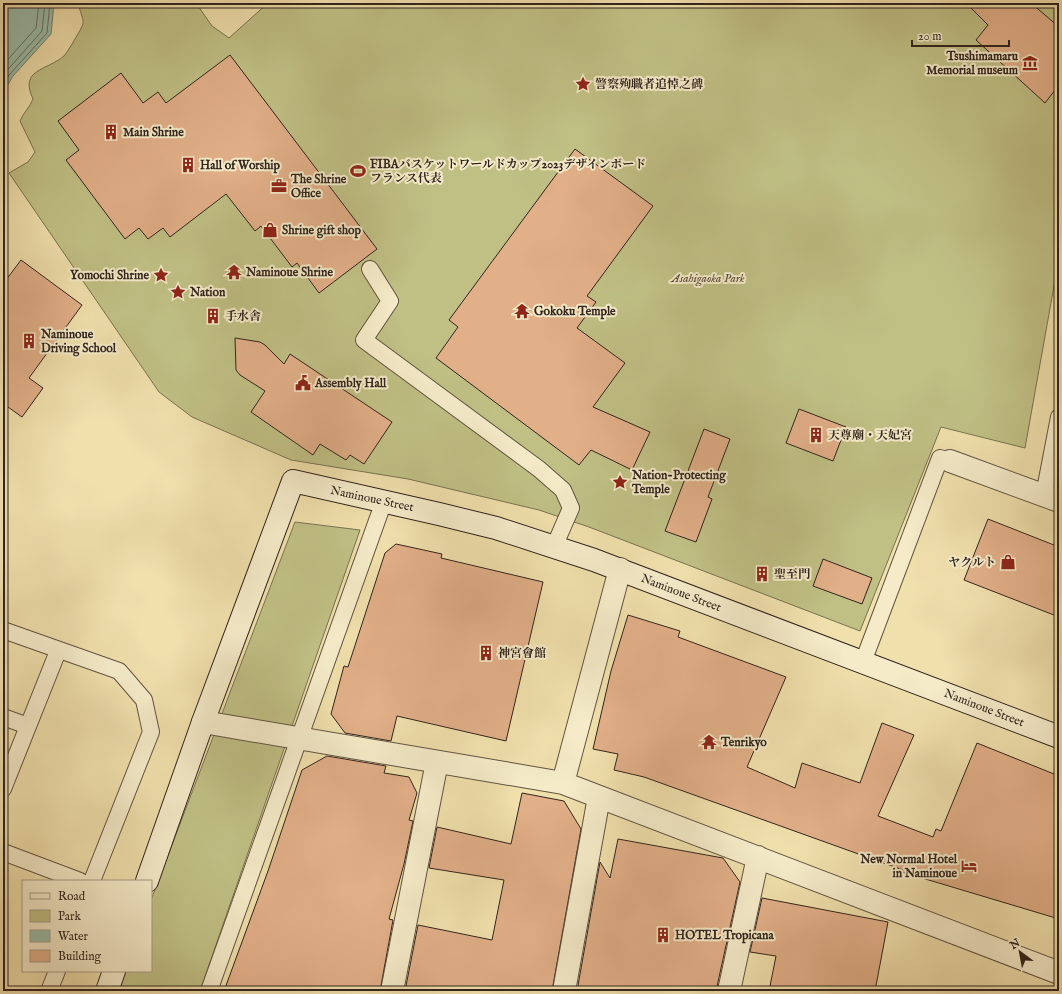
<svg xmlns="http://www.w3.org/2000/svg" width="1062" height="994" font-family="'IM FELL English','Noto Serif JP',serif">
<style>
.green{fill:#c0c085;stroke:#787252}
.water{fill:#9abda9;stroke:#708071}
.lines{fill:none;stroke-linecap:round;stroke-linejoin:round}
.shore{stroke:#667064;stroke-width:1}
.building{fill:#e1af88;stroke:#31241e}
.lane-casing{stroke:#615342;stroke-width:18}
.street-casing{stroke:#615342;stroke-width:24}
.secondary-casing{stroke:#31241e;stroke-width:24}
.lane{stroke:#f5ebc9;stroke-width:16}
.street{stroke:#f5ebc9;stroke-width:22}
.secondary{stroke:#f5ebc9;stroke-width:22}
.labels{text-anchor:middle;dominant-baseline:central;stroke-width:4;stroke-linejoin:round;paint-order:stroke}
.poi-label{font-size:12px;font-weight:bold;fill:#31241e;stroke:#f5ebc9;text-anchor:start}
.park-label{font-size:12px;font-style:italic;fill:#554b38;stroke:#f5ebc9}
.street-label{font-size:12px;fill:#31241e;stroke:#f5ebc9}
</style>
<rect width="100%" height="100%" fill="#f0e0ac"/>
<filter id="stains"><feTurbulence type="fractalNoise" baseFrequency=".005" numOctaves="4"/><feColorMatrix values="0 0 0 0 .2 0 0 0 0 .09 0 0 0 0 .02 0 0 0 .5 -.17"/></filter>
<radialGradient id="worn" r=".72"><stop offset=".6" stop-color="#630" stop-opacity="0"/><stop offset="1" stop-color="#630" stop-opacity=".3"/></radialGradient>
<!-- green -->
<path class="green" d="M79 3H196L212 26 229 38 268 3H1059V258L1025 448 941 427 860 631 589 527 539 510 408 479 291 460 192 417 159 392 9 173 28 162 35 152 20 121C23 113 30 107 33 99 19 69 46 71 64 56 67 53 82 28 83 24 84 17 78 9 79 3Z
M295 522 360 530 200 991H118L125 971H151V900Z"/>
<!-- water -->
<path class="water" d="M3 3H54L51 34 13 76 3 93Z"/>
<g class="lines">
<!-- shore -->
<path class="shore" d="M3 65 36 28 39 3
M3 75 42 31 45 3
M3 84 10 74 47 33 50 3"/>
</g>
<!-- building -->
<path class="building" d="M966 3H1031L1059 27V85L1045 103 976 40 988 25Z
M230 55 377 249 319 293 297 263 292 267 261 226 255 231 226 194 170 237 163 228 148 239 139 228 125 239 66 160 79 150 58 121 121 73 143 103 158 92 166 103Z
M575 149 653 206 587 296 596 302 577 328 625 363 593 407 650 432 632 470 591 450 579 465 436 358 458 327 449 320Z
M21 260 82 305 29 378 43 388 22 417 8 407 3 413V284Z
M235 338 260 342 265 345 284 364 290 354 392 422 364 464 350 455 346 460 320 444 313 455 251 412 265 391 240 375 236 370Z
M799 409 846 427 833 461 786 443Z
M704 429 730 439 708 497 712 499 696 542 665 531Z
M988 519 1059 547V617L964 580Z
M396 544 442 554 441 558 543 582 506 741 397 716 391 741 345 733 331 714 344 666 348 667 385 553Z
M823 559 872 578 862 604 813 586Z
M628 615 680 631 678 637 786 677 747 767 795 788 802 763 860 783 882 723 914 735 878 816 933 837 936 829 941 831 977 743 1059 776V919L902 872 903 870 644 777 614 770 618 754 593 749 611 671Z
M327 756 386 766 384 773 409 777 417 793 409 820 413 821 404 864 389 919 393 920 380 991H224L268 871 302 770Z
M522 793 564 801 581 829 552 991H405L418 925 492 940 504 880 429 868 437 827 511 844Z
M618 839 723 858 740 882 716 991H577L600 862 610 878Z
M762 898 888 922 875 991H769L776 956 750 952Z"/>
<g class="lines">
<defs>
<path id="lane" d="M370 269 390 301 364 340 539 469 563 490 571 508 554 547
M1044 495 1059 417
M3 630 119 671 144 700 151 732 92 881
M863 662 940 458 950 461
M3 717 28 726
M3 789 58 651
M3 852 80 881
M49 991 57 971
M209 991 384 501"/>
<path id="street" d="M950 461 1059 501
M203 722 563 783 1059 973
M563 783 620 569
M392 991 437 762
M564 991 599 797
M729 991 758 857"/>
<path id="secondary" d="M147 881 203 722 293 481 439 514 496 528 594 560 1059 737
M107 991 114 971"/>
</defs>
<!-- lane casing -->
<use href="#lane" class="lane-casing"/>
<!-- street casing -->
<use href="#street" class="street-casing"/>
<!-- secondary casing -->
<use href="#secondary" class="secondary-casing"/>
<!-- lane -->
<use href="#lane" class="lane"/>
<!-- street -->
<use href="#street" class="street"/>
<!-- secondary -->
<use href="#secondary" class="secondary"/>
</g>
<!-- icons -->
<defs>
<symbol id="museum-bare" viewBox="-9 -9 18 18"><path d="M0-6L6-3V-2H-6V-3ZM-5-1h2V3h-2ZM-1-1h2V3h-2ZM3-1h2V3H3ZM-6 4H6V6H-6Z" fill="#8f2418" stroke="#f5ebc9" stroke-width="2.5" paint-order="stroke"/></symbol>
<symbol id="sight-bare" viewBox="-9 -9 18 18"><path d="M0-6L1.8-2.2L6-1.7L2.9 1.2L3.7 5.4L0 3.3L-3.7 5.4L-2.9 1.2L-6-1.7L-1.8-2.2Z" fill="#8f2418" stroke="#f5ebc9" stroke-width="2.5" paint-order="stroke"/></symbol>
<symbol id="building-bare" viewBox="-9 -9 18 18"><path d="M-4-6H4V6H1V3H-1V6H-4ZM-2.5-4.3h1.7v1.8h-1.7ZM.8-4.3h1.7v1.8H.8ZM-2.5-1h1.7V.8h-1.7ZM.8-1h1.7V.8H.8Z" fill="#8f2418" stroke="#f5ebc9" stroke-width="2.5" paint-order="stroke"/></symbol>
<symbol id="stadium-bare" viewBox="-9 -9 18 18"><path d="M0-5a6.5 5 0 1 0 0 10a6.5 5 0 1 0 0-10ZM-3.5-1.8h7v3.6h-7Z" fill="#8f2418" stroke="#f5ebc9" stroke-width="2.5" paint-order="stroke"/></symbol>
<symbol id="office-bare" viewBox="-9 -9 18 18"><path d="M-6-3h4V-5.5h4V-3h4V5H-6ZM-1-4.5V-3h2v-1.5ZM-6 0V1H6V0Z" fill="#8f2418" stroke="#f5ebc9" stroke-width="2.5" paint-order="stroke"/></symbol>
<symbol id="shop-bare" viewBox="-9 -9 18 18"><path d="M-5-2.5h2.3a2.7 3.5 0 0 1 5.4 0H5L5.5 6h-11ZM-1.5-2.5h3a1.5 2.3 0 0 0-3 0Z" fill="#8f2418" stroke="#f5ebc9" stroke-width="2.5" paint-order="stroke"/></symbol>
<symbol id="temple-bare" viewBox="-9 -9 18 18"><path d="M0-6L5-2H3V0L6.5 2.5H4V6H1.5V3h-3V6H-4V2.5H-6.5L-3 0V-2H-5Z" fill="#8f2418" stroke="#f5ebc9" stroke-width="2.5" paint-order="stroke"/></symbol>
<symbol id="civic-bare" viewBox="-9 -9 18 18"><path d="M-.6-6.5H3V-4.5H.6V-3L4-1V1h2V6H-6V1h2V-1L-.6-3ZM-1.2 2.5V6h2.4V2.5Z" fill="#8f2418" stroke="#f5ebc9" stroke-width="2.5" paint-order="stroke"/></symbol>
<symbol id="hotel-bare" viewBox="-9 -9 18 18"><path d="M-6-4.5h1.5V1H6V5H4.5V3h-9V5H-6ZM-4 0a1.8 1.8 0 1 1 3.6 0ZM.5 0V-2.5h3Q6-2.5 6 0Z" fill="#8f2418" stroke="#f5ebc9" stroke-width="2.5" paint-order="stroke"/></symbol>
</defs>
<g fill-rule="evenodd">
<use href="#museum-bare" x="1019" y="52" width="22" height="22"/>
<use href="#sight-bare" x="572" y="73" width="22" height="22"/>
<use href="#building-bare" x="100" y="121" width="22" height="22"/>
<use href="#building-bare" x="177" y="154" width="22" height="22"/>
<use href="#stadium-bare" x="347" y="160" width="22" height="22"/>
<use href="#office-bare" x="268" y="175" width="22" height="22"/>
<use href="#shop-bare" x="259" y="219" width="22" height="22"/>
<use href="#temple-bare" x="223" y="261" width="22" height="22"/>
<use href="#sight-bare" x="150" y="264" width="22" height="22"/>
<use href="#sight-bare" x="167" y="281" width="22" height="22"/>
<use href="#temple-bare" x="511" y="300" width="22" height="22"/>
<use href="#building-bare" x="202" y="305" width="22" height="22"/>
<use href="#building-bare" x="18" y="330" width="22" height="22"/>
<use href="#civic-bare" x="292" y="372" width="22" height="22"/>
<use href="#building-bare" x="805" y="424" width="22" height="22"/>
<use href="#sight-bare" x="609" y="471" width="22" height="22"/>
<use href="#shop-bare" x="997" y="551" width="22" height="22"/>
<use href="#building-bare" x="751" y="563" width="22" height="22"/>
<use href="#building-bare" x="475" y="642" width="22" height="22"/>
<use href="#temple-bare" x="698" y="731" width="22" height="22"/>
<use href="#hotel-bare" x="958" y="855" width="22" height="22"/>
<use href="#building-bare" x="652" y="924" width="22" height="22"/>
</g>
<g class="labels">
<!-- poi labels -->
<g class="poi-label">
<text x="1018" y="56" text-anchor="end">Tsushimamaru<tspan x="1018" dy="14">Memorial museum</tspan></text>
<text x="595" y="84">警察殉職者追悼之碑</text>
<text x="123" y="132">Main Shrine</text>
<text x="370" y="164">FIBAバスケットワールドカップ2023デザインボード<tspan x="370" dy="14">フランス代表</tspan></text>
<text x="200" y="165">Hall of Worship</text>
<text x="291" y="179">The Shrine<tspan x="291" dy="14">Office</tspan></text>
<text x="282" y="230">Shrine gift shop</text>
<text x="246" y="272">Naminoue Shrine</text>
<text x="149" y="275" text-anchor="end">Yomochi Shrine</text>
<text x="190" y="292">Nation</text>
<text x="534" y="311">Gokoku Temple</text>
<text x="225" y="316">手水舎</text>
<text x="41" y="334">Naminoue<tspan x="41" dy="14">Driving School</tspan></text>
<text x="315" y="383">Assembly Hall</text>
<text x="828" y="435">天尊廟・天妃宮</text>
<text x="632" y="475">Nation-Protecting<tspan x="632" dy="14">Temple</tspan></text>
<text x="996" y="562" text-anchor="end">ヤクルト</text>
<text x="774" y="574">聖至門</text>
<text x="498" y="653">神宮會館</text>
<text x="721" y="742">Tenrikyo</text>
<text x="957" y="859" text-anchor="end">New Normal Hotel<tspan x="957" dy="14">in Naminoue</tspan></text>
<text x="675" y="935">HOTEL Tropicana</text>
</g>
<!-- park labels -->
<g class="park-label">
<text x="708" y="278">Asahigaoka Park</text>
</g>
<!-- street labels -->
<g class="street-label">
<text transform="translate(372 499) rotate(12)">Naminoue Street</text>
<text transform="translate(681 593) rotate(21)">Naminoue Street</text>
<text transform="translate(984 708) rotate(21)">Naminoue Street</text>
</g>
</g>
<!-- margin -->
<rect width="1062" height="994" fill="none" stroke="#f0e0ac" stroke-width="16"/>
<rect x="4" y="4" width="1054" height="986" fill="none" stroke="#31241e" stroke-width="2"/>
<rect x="8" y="8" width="1046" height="978" fill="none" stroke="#31241e"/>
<!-- legend -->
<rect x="22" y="880" width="130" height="92" fill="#f5ebc9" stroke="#a79b85"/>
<rect x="30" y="893" width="20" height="6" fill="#f5ebc9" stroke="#a79b85"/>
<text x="58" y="900" font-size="12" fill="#31241e">Road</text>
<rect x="30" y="910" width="20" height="12" fill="#c0c085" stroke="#a79b85"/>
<text x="58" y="920" font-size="12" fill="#31241e">Park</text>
<rect x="30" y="930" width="20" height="12" fill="#9abda9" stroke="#a79b85"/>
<text x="58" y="940" font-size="12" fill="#31241e">Water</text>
<rect x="30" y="950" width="20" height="12" fill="#e1af88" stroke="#a79b85"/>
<text x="58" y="960" font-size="12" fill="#31241e">Building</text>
<!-- north arrow -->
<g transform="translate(1020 952) rotate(328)" stroke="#f5ebc9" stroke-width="3" paint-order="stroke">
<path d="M0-3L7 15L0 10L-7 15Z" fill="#31241e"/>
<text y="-6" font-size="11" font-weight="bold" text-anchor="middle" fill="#31241e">N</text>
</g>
<!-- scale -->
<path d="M912 40v6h97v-6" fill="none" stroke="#31241e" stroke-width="2"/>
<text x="918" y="40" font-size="12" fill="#31241e" stroke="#f5ebc9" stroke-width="3" paint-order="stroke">20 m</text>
<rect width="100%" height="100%" filter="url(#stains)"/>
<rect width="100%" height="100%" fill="url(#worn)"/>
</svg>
